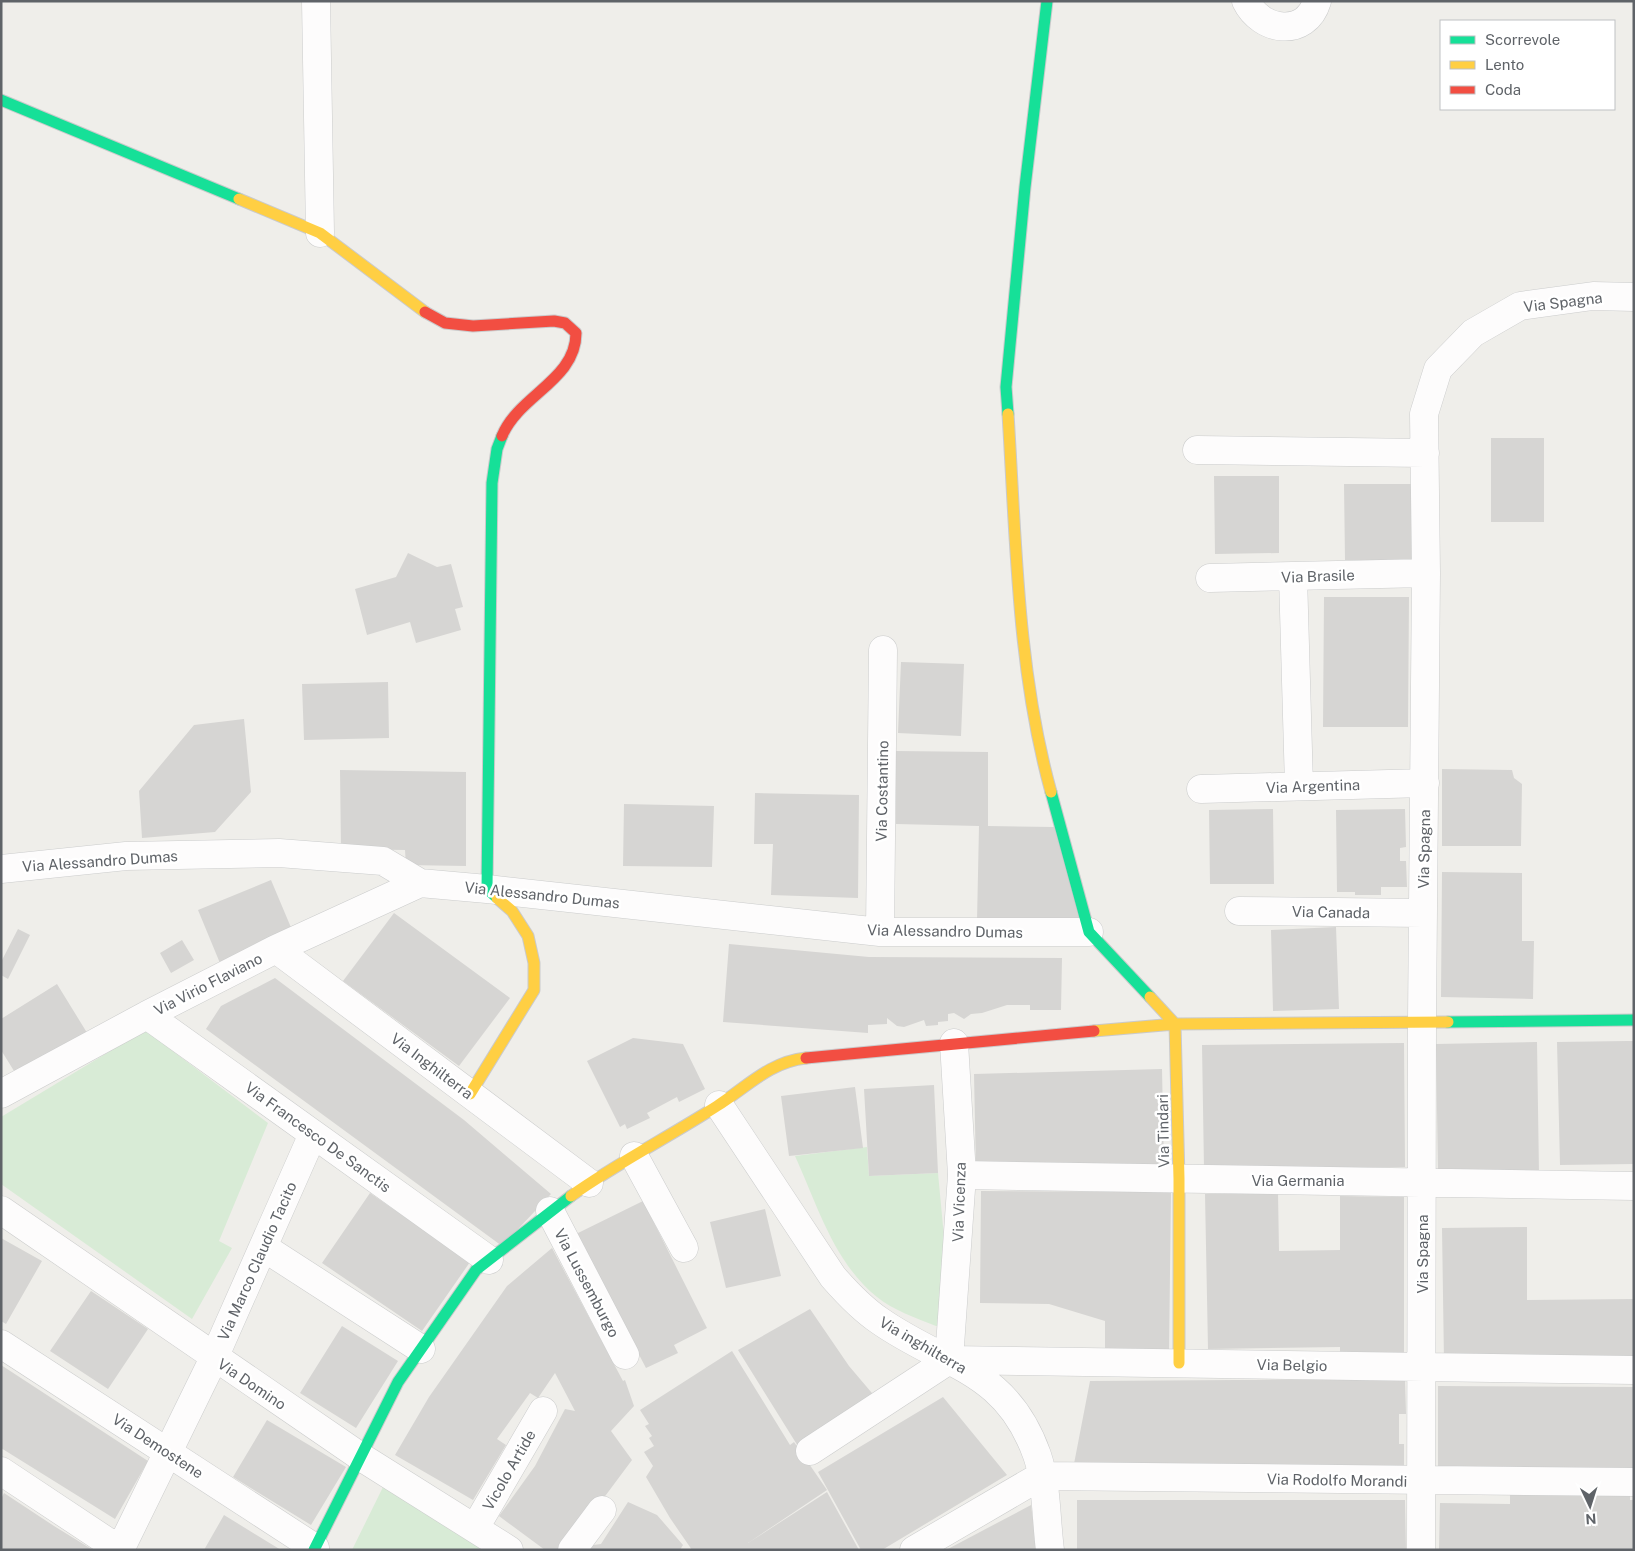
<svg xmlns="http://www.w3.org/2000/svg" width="1635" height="1551" font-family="'Public Sans',sans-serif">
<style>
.green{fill:#d8ebd6}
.building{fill:#d6d5d3}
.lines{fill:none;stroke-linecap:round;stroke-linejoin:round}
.street-casing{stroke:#cbcccc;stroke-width:29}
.fast-casing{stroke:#cacacb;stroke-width:13}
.slow-casing{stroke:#cacacb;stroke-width:13}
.jam-casing{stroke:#cacacb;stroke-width:13}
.street{stroke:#fdfcfc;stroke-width:28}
.fast{stroke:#16e098;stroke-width:11}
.slow{stroke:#ffcf43;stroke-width:11}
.jam{stroke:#f24e42;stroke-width:11}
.labels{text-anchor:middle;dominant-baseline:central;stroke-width:5;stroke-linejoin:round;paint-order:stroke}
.street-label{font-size:15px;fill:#5f6368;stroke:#fff}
</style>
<rect width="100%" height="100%" fill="#efeeea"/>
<!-- green -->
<path class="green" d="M145 1030 268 1123 219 1241 232 1248 192 1319 1 1184V1117Z
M867 1147 869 1176 938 1173 944 1237 940 1326H936C916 1318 893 1310 877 1297 834 1263 817 1204 795 1156Z
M384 1485 487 1550H352Z"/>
<!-- building -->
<path class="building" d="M1491 438H1544V522H1491Z
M1214 476H1279V553L1215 554Z
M1344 484H1411L1412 560H1345Z
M408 553 437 567 451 564 463 607 455 609 461 630 416 643 410 622 367 635 355 589 396 577Z
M1324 597H1409L1408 727H1323Z
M901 662 964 664 961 736 898 733Z
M388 682 389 738 304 740 302 684Z
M244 719 251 792 215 832 142 838 139 791 194 725Z
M896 751 988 752V826L1054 827 1080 923 977 921 979 826 896 824Z
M1442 769 1512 770 1514 778 1522 784 1521 846H1442Z
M340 770 466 772V866L406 865 405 850 341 849Z
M755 793 859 795 858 898 771 895 773 844H754Z
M624 804 714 806 712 867 623 866Z
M1273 809 1274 884H1210L1209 810Z
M1405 809 1406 847 1400 848V861H1406L1407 887H1381V895H1355V892H1337L1336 810Z
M1442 872 1522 873V941H1534L1533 999 1441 997Z
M271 880 295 937 222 968 198 910Z
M394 913 510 998 459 1066 343 981Z
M1336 927 1339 1009 1273 1011 1271 930Z
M18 929 30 935 8 979 1 975V962Z
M182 940 194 960 171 973 160 953Z
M729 944 869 957 1062 958 1061 1010H1030V1005H1007L982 1013 971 1014 964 1019 954 1013 948 1014V1021L938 1022V1025L926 1026 924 1020 904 1027 897 1026 887 1018V1024L868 1025V1033L723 1022Z
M275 978 464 1120 551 1194 502 1246 206 1029 221 1006Z
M57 984 89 1036 19 1079 1 1050V1019Z
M633 1038 683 1044 705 1089 679 1102 677 1097 647 1113 650 1118 627 1129 625 1124 620 1127 587 1061Z
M1627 1041H1634V1164L1560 1165 1557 1042Z
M1537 1042 1539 1174 1438 1175 1436 1044Z
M1404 1043 1405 1167 1204 1169 1202 1045Z
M1162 1069 1164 1167 976 1172 974 1074Z
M934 1085 938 1173 869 1176 864 1089Z
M855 1087 863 1148 789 1156 781 1096Z
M981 1191 1171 1192 1169 1354 1105 1359V1321L1049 1304 980 1303Z
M370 1193 470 1262 422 1331 322 1263Z
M1278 1193 1279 1251 1340 1250V1196L1404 1197V1358L1340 1357V1347L1208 1349 1205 1194Z
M643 1201 707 1328 674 1345 678 1353 646 1368 576 1234Z
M765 1209 781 1276 726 1288 710 1222Z
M1527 1227V1300L1634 1299V1360L1444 1362 1442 1228Z
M1 1238 42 1261 6 1324 1 1321Z
M552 1248 623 1381 625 1380 634 1406 611 1431 632 1460 565 1550H545L499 1516 535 1466 565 1409 575 1411 555 1373 538 1398 530 1393 497 1439 506 1445 473 1500 395 1455 429 1397 507 1286Z
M91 1291 148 1329 108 1389 50 1351Z
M810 1309 849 1366 877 1399 801 1451 738 1350Z
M342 1326 398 1361 356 1428 300 1393Z
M732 1351 790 1445 794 1442 827 1490 748 1543 827 1492 859 1550H692L670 1518 646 1477 653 1466 644 1452 654 1446 649 1438 652 1436 645 1426 649 1424 640 1410Z
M1 1365 148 1461 115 1519 1 1448Z
M1405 1379 1406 1414H1399V1444H1404V1469H1073L1090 1381Z
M1438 1386 1634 1387V1475L1438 1474Z
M943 1397 1007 1475 882 1550H861L818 1472Z
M267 1420 346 1467 311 1525 233 1477Z
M4 1493 54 1526 93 1550H1V1499Z
M1630 1494V1500H1634V1550H1439L1440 1503 1510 1504V1495Z
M1077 1500H1405L1406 1550H1077Z
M628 1502 657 1515 683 1545 680 1550H582L586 1546 601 1544Z
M1031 1505 1037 1550H946Z
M224 1515 281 1550H204Z"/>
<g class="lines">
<defs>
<path id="street" d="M316 1 320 233
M1246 1C1261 32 1306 38 1317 1
M1197 450 1425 453
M1293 576 1299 786
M1210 578 1426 573
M1201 789 1425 783
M1 869 126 856 279 853 383 861 420 883 487 889 880 932H1089
M1239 911 1423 913
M880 932 883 650
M276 949 589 1183
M147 1015 489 1260
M1 1094 147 1015 276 949 420 883
M719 1105 833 1277C847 1293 862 1309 880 1321 946 1367 1006 1368 1037 1455 1047 1484 1046 1520 1050 1550
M634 1156 684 1248
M962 1175 1634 1186
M1 1210 361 1457 509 1550
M550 1211 625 1355
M263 1247 421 1349
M1 1344 315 1548
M949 1360 1634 1370
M949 1360 962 1175 954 1043
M810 1451 949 1360
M1 1471 120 1550
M475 1528 543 1411
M120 1550 214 1358 313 1134
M572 1550 602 1510
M914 1550 1041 1476 1634 1482
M1421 1550 1422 1021 1426 573 1424 414 1438 369 1473 333 1520 306 1593 296 1634 297"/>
<path id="fast" d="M1 100 239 199
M1008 414 1006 387 1025 187 1047 1
M1051 792 1089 932 1150 997
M497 898 487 889 492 483 497 449 502 436
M1448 1022 1634 1020
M314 1550 398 1382 476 1270 571 1196"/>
<path id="slow" d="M239 199 320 233 425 312
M1008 414C1016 540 1017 669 1051 792
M1150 997 1175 1024 1179 1179V1363
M1094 1031 1175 1024 1448 1022
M470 1094 534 990V963L528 936 512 911 497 898
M571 1196C617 1163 669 1137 717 1106 747 1087 769 1062 806 1058"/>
<path id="jam" d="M425 312 445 323 473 326 554 321 565 323 576 333C576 380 519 395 502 436
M806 1058 1094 1031"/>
</defs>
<!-- street casing -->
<use href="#street" class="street-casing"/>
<!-- fast casing -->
<use href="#fast" class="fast-casing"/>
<!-- slow casing -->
<use href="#slow" class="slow-casing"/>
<!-- jam casing -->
<use href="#jam" class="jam-casing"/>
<!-- street -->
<use href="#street" class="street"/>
<!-- fast -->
<use href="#fast" class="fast"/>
<!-- slow -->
<use href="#slow" class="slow"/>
<!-- jam -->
<use href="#jam" class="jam"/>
</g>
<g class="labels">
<!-- street labels -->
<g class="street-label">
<text transform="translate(1563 302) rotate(-7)">Via Spagna</text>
<text transform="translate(1318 576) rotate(-2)">Via Brasile</text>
<text transform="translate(1313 786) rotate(-2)">Via Argentina</text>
<text transform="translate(882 791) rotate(-89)">Via Costantino</text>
<text transform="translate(1424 849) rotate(-89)">Via Spagna</text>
<text transform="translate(100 861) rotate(-4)">Via Alessandro Dumas</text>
<text transform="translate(542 895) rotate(6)">Via Alessandro Dumas</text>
<text transform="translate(1331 912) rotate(1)">Via Canada</text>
<text transform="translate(945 931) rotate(1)">Via Alessandro Dumas</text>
<text transform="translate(208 984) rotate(-27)">Via Virio Flaviano</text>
<text transform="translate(432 1066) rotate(37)">Via Inghilterra</text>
<text transform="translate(1163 1131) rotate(-91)">Via Tindari</text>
<text transform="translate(318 1137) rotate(36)">Via Francesco De Sanctis</text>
<text x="1298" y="1180">Via Germania</text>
<text transform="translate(959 1202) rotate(-88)">Via Vicenza</text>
<text transform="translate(1422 1254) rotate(-90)">Via Spagna</text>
<text transform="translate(257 1261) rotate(-66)">Via Marco Claudio Tacito</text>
<text transform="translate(587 1283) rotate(62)">Via Lussemburgo</text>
<text transform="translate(923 1345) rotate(30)">Via inghilterra</text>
<text transform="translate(1292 1365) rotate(1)">Via Belgio</text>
<text transform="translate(252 1384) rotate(34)">Via Domino</text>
<text transform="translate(158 1446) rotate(33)">Via Demostene</text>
<text transform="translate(509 1470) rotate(-60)">Vicolo Artide</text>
<text transform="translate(1337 1480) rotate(1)">Via Rodolfo Morandi</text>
</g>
</g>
<!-- border -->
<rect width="1635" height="1551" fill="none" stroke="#5f6368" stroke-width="5"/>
<!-- legend -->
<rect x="1440" y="20" width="175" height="90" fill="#ffffff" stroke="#bfc1c3"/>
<rect x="1450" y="36" width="25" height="8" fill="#16e098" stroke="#bfc1c3"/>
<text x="1485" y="45" font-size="15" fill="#5f6368">Scorrevole</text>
<rect x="1450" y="61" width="25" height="8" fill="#ffcf43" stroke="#bfc1c3"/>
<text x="1485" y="70" font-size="15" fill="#5f6368">Lento</text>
<rect x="1450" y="86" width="25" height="8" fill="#f24e42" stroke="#bfc1c3"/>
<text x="1485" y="95" font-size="15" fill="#5f6368">Coda</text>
<!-- north arrow -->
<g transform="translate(1590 1506) rotate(176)" stroke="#ffffff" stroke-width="4" paint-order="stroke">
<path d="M0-4L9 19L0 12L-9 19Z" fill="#5f6368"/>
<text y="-8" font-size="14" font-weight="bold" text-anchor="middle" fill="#5f6368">N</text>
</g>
</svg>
